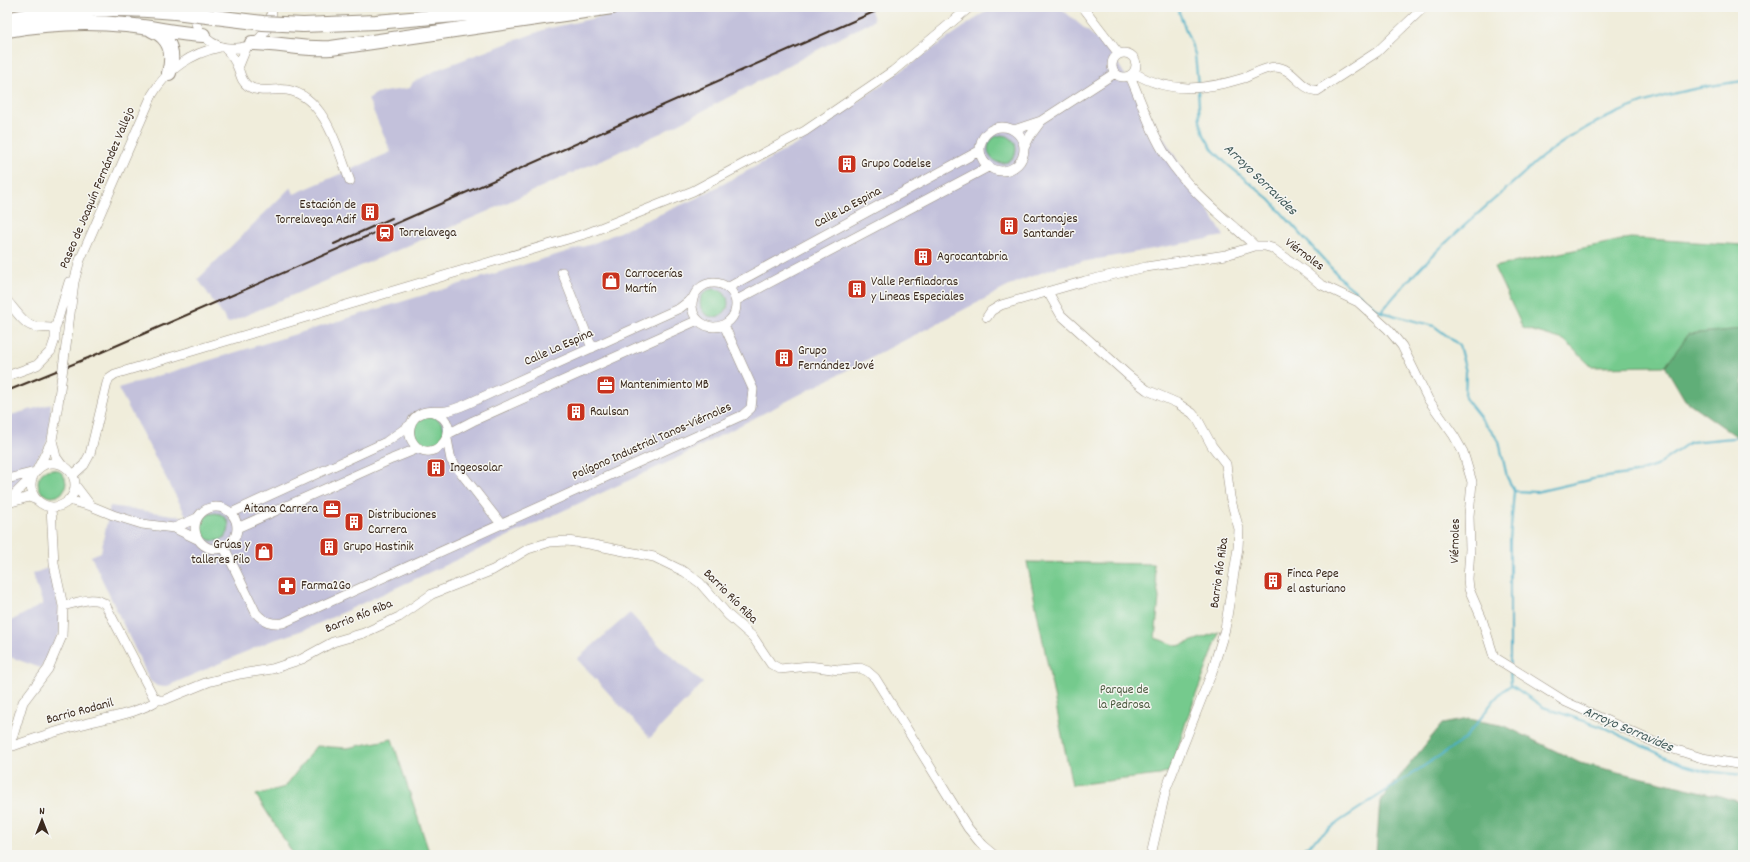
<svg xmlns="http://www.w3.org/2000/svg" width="1750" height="862" font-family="Dekko,sans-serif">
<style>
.industrial{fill:#c3c1db}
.green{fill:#75ca8d;stroke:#587a56}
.forest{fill:#60ae78;stroke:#4e6c4b}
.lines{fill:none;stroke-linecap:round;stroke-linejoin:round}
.stream{stroke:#48afc7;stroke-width:2}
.minor-casing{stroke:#968c7c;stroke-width:10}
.highway-casing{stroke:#968c7c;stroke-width:16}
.minor{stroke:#fff;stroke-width:9}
.highway{stroke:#fff;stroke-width:14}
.rail{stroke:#3b2a1e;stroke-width:2}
.minor-bridge-casing{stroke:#968c7c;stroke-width:10;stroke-linecap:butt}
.highway-bridge-casing{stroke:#968c7c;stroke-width:16;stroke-linecap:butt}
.minor-bridge{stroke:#fff;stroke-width:9}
.highway-bridge{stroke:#fff;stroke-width:14}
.labels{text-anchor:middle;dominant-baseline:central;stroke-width:3;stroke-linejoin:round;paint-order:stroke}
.poi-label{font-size:13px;fill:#3b2a1e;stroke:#f6f6f2;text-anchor:start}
.street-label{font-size:13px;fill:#3b2a1e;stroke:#f6f6f2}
.park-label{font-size:13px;fill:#4c5a3f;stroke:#f6f6f2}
.water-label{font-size:14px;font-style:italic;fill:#405959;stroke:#f6f6f2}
</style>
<rect width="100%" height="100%" fill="#f6f6f2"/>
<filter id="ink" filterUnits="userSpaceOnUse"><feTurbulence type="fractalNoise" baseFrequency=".025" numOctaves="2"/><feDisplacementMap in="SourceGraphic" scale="8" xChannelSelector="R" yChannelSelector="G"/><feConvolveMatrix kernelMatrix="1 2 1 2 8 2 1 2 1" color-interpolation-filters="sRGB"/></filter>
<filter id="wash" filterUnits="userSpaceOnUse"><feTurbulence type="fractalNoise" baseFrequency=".012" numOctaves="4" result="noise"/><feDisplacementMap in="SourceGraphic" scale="16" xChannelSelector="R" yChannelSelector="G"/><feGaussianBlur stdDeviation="0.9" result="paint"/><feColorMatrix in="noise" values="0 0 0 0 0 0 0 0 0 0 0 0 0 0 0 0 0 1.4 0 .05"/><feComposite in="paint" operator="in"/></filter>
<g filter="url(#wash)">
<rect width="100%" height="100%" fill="#f0eddb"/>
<!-- industrial -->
<path class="industrial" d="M684 7H870L874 20 663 132 486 212 228 323 198 279 291 187 294 194 391 152 368 99 377 93 410 88 413 82 441 68 546 29 622 12Z
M992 7H1059L1109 49 1224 236 1060 266 1019 281 675 459 309 628 268 642 165 687 157 686 150 681 91 556 101 552 110 506 187 517 118 388 592 244 697 198 799 143Z
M51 404 49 435 45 447 32 465 7 495V416Z
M50 567 60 611V632L41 668 7 656V623L43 604 32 574Z
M630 613 661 647 703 683 650 738 577 659Z"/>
<!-- green -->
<path class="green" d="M988 149a14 14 0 1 1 28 0a14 14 0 1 1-28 0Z
M1631 238 1743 245V329L1689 334 1665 366 1592 367 1564 340 1523 328 1494 267Z
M700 303a14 14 0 1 1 28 0a14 14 0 1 1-28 0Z
M414 431a15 15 0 1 1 30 0a15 15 0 1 1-30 0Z
M38 483a14 14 0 1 1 28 0a14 14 0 1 1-28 0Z
M201 527a14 14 0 1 1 28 0a14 14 0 1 1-28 0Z
M1027 562 1153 564 1159 598 1155 638 1178 646 1219 632C1210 662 1197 690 1187 719 1181 737 1177 755 1169 772L1160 775 1072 785Z
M392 739 430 855H294L256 795 285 787 316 746 347 748Z"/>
<!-- forest -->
<path class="forest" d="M1743 329V441L1685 400 1665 366 1689 334Z
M1469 719 1505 726 1580 763 1724 797 1743 803V855H1378L1376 853 1380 801 1442 724Z"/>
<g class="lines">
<!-- stream -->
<path class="stream" d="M1177 7 1195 54 1198 85
M1198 90 1200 121 1204 135 1213 150 1227 164 1270 200 1344 282 1381 312 1434 326 1459 345 1466 372 1465 398 1499 441 1507 477 1514 491 1510 540V664
M1381 312C1419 265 1461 228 1506 189 1518 179 1530 167 1542 157 1563 141 1590 124 1615 114 1656 95 1699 87 1743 81
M1514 491 1536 492 1593 479 1635 473 1656 466 1690 442 1743 437
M1510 670 1511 685
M1511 685 1543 707 1605 728 1683 765 1705 771 1743 775
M1295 855 1340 821 1459 743C1480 727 1488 699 1511 685"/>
</g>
</g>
<g filter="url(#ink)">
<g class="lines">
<defs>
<path id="minor" d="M193 7C194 62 272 62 272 7
M1083 7 1119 54
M225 48C230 53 235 60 238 68 241 75 241 81 248 86 260 94 274 88 287 90 325 96 338 150 350 181
M1112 65a12 12 0 1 1 24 0a12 12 0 1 1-24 0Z
M238 68 247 46
M1134 73C1170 94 1205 90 1244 78 1254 74 1265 67 1276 67 1293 68 1300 89 1317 91L1377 52 1424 7
M1130 76C1142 103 1151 133 1167 157 1190 192 1225 218 1255 246
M980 149a22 22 0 1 1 44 0a22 22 0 1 1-44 0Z
M1014 130 1041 121 1115 73
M1024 148 1030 136 1041 121
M562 272 592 348
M692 305a22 22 0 1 1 44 0a22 22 0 1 1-44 0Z
M729 287 979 151
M1048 292 1061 315 1129 376 1147 390 1177 403 1192 413 1198 420 1212 446 1226 464 1230 497 1239 529 1238 548 1225 629 1212 672 1166 789 1151 855
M737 300 988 167
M7 301C14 308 23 323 32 326 39 329 47 326 55 329
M987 317 991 311 1001 305 1085 281 1146 267 1226 255 1255 246H1265L1272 248 1307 273 1320 284 1358 302 1388 329 1402 346 1428 399 1454 436 1463 452 1472 482 1469 516 1470 549 1468 579 1469 589 1482 619 1494 657 1566 702 1658 744 1702 758 1743 765
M67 338 74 282 80 260 152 95C167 69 192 53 220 47
M7 376 37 365 51 351 55 339V329L69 282H72
M433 412C469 425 433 468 414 444 406 434 409 418 422 413 429 410 438 412 446 411 453 410 460 407 467 404L680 308 693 298
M448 434 473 421 698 320
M447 439 451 460 501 524
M52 440 56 457 61 464
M31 485a22 22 0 1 1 44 0a22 22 0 1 1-44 0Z
M38 468 52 440 58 404
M73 475 84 465 90 454 107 383 109 378 115 374 588 233 693 191 805 131 893 71 970 7
M7 479 35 472
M75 485 91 506
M68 500 91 506 113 515 142 524 174 528 197 539
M7 502 32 477
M8 503 29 497 37 500
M195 528a21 21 0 1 1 42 0a21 21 0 1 1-42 0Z
M231 513 386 442 410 425
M174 528 197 518
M237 528 392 459 419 448
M224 547 256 613C264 622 271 624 283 623L743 415 751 408 753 389 724 325
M63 606C77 603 92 595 105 604L153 696 158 700H164L208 682 240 674 272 669 302 659 333 642 364 633 399 617 432 594 493 570 528 549 550 542 567 541 589 544 654 557 685 572 700 583 728 615 753 637 771 664 780 669 809 666 839 670 860 668 867 671 875 678 905 726 968 828 982 845 994 855
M8 744 13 746C36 738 60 730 84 724 109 717 136 714 158 700
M7 745 13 736 23 702 48 669 62 636 63 606 54 564 51 507"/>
<path id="highway" d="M7 20C63 7 119 7 175 12
M303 25 376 22 545 7
M7 30C47 23 86 21 126 25 152 27 177 34 203 35
M152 30C172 38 174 55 169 73
M252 43C279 43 305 50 331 48L612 7"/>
</defs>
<!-- minor casing -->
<use href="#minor" class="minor-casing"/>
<!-- highway casing -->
<use href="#highway" class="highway-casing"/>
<!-- minor -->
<use href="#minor" class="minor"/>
<!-- highway -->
<use href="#highway" class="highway"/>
<!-- rail -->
<path class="rail" d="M334 244 392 218
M7 391 88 358 370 235 885 7"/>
<defs>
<path id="minor-bridge" d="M58 404 67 338"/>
<path id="highway-bridge" d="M175 12 263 23 303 25"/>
</defs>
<!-- minor-bridge casing -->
<use href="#minor-bridge" class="minor-bridge-casing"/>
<!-- highway-bridge casing -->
<use href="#highway-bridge" class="highway-bridge-casing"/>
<!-- minor-bridge -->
<use href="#minor-bridge" class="minor-bridge"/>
<!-- highway-bridge -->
<use href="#highway-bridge" class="highway-bridge"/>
</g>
</g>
<!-- icons -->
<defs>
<symbol id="building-square" viewBox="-11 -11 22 22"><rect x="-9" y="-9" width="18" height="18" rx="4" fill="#c8321e" stroke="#f6f6f2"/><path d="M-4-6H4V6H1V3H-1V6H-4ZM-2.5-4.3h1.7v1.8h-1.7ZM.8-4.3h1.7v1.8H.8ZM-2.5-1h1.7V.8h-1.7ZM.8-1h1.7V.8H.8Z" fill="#fff"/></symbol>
<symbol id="station-square" viewBox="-11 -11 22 22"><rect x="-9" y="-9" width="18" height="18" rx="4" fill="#c8321e" stroke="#f6f6f2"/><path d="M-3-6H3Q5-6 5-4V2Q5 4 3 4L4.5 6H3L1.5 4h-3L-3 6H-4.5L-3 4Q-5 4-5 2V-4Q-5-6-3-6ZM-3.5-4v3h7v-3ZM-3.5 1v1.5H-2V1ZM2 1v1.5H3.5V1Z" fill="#fff"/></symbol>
<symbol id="shop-square" viewBox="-11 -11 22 22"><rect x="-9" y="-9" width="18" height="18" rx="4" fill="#c8321e" stroke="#f6f6f2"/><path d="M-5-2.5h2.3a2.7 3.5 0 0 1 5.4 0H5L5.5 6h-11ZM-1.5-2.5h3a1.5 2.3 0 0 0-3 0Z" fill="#fff"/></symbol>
<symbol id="office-square" viewBox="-11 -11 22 22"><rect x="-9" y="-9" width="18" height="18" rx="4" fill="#c8321e" stroke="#f6f6f2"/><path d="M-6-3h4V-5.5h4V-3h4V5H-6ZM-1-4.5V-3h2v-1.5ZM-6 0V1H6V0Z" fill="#fff"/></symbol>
<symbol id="pharmacy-square" viewBox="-11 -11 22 22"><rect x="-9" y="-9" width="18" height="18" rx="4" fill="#c8321e" stroke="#f6f6f2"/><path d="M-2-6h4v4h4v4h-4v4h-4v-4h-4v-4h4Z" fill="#fff"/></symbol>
</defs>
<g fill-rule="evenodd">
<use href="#building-square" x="836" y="153" width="22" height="22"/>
<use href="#building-square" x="359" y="201" width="22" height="22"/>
<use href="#building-square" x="998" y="215" width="22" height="22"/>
<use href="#station-square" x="374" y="222" width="22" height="22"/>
<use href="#building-square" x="912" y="246" width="22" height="22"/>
<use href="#shop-square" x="600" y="270" width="22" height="22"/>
<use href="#building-square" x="846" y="278" width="22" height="22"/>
<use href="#building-square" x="773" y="347" width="22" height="22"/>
<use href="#office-square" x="595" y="374" width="22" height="22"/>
<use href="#building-square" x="565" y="401" width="22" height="22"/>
<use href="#building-square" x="425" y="457" width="22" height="22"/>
<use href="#office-square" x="321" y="498" width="22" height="22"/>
<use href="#building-square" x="343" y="511" width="22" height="22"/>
<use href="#building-square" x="318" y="536" width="22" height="22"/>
<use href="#shop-square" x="253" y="541" width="22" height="22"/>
<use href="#building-square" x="1262" y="570" width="22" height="22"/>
<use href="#pharmacy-square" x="276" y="575" width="22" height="22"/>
</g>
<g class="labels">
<!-- poi labels -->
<g class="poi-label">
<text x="861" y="164">Grupo Codelse</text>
<text x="356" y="205" text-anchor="end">Estación de<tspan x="356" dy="15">Torrelavega Adif</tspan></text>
<text x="1023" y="219">Cartonajes<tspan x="1023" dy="15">Santander</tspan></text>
<text x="399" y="233">Torrelavega</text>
<text x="937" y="257">Agrocantabria</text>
<text x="625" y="274">Carrocerías<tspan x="625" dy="15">Martín</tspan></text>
<text x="871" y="282">Valle Perfiladoras<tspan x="871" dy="15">y Lineas Especiales</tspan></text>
<text x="798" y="351">Grupo<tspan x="798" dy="15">Fernández Jové</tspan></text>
<text x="620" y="385">Mantenimiento MB</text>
<text x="590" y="412">Raulsan</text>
<text x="450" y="468">Ingeosolar</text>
<text x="318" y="509" text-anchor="end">Aitana Carrera</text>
<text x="368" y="515">Distribuciones<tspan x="368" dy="15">Carrera</tspan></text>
<text x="250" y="545" text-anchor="end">Grúas y<tspan x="250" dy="15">talleres Pilo</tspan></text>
<text x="343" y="547">Grupo Hastinik</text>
<text x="1287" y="574">Finca Pepe<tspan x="1287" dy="15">el asturiano</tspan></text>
<text x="301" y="586">Farma2Go</text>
</g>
<!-- street labels -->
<g class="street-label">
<text transform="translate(98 188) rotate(-67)">Paseo de Joaquín Fernández Vallejo</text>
<text transform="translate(848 208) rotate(-28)">Calle La Espina</text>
<text transform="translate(1304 255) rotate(37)">Viérnoles</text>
<text transform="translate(559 348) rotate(-24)">Calle La Espina</text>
<text transform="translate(652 442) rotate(-24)">Polígono Industrial Tanos-Viérnoles</text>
<text transform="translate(1456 541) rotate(-89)">Viérnoles</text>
<text transform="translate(1220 573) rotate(-82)">Barrio Río Riba</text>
<text transform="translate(730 597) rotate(45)">Barrio Río Riba</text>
<text transform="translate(359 617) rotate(-22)">Barrio Río Riba</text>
<text transform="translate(80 712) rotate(-15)">Barrio Rodanil</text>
</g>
<!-- park labels -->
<g class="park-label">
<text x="1124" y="690">Parque de<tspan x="1124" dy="15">la Pedrosa</tspan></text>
</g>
<!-- water labels -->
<g class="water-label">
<text transform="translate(1260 180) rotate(44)">Arroyo Sorravides</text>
<text transform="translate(1628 730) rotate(23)">Arroyo Sorravides</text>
</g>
</g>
<!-- margin -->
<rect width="1750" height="862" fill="none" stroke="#f6f6f2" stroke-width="24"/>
<!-- north arrow -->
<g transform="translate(42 820)" stroke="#f6f6f2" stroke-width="3" paint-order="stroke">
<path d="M0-3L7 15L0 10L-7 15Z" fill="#3b2a1e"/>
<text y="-6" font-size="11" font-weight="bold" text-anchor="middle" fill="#3b2a1e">N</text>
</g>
</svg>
